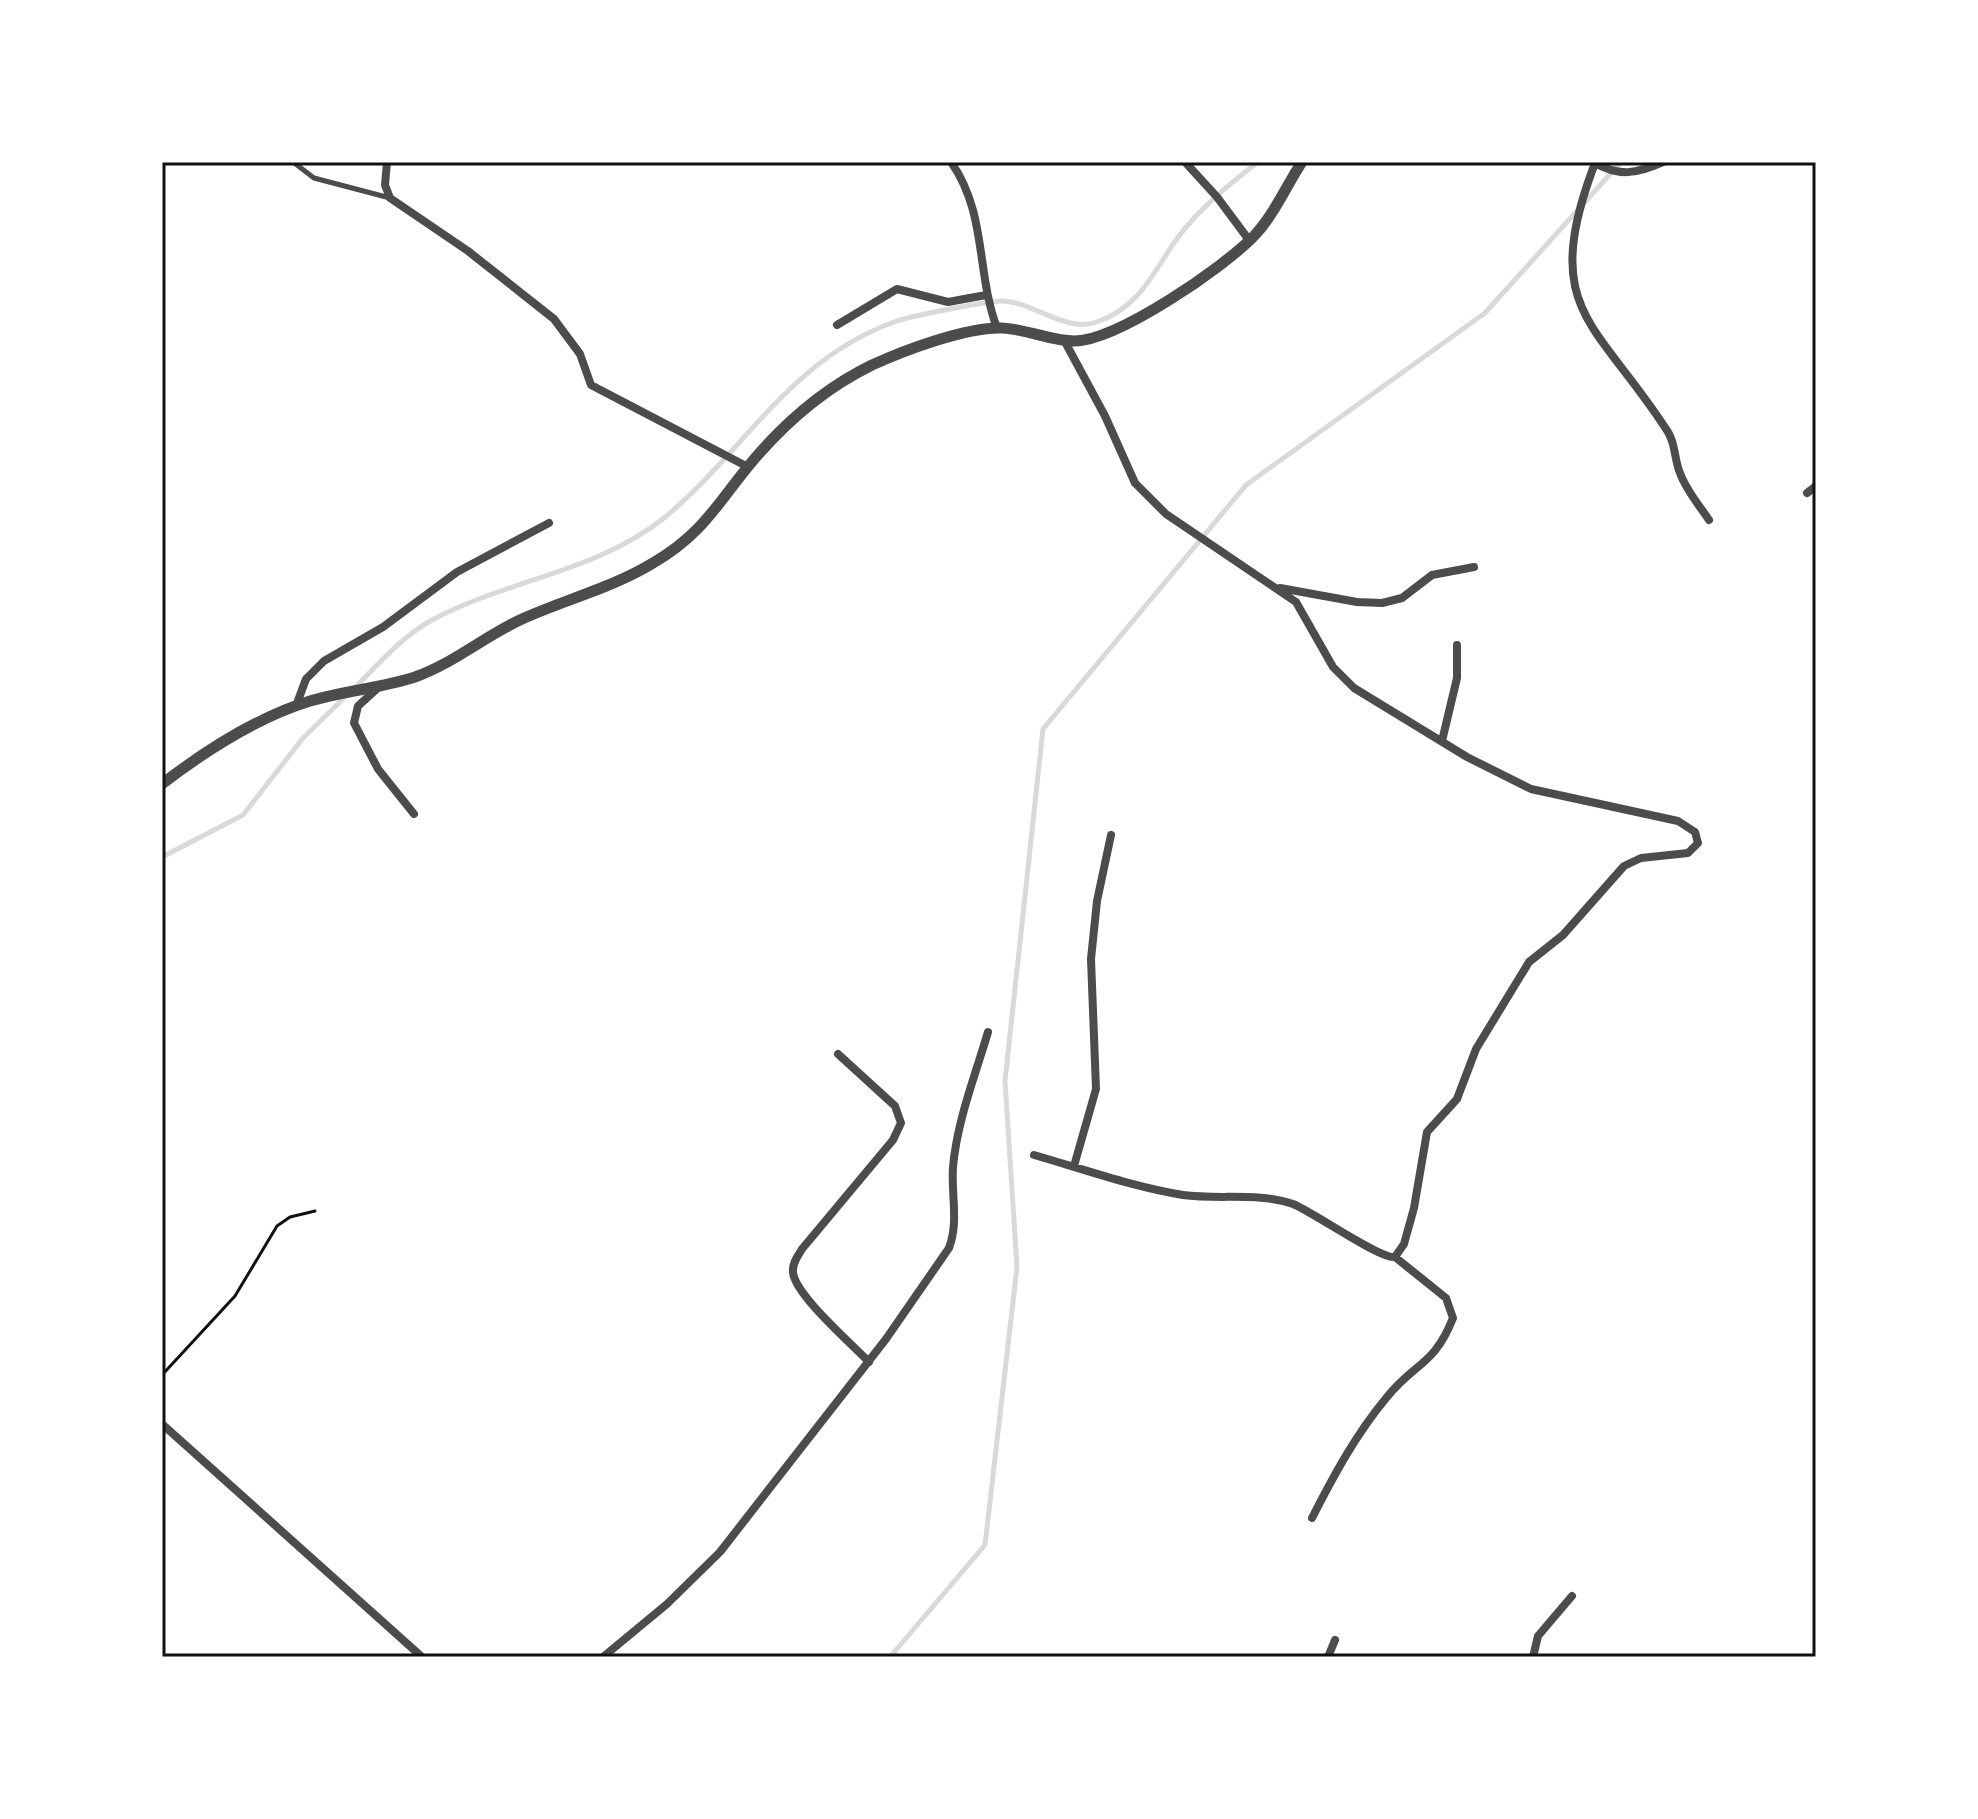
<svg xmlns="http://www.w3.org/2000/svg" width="1978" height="1819" font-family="'Titillium Web',sans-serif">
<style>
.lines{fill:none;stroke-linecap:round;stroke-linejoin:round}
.stream{stroke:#d9d9d9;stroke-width:5}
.path{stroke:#111;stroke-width:3}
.service{stroke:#4c4c4c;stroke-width:5}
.minor{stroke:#4c4c4c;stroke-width:8}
.tertiary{stroke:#4c4c4c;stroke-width:11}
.neatline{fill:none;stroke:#111;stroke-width:3}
</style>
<rect width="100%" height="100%" fill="#fff"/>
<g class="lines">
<!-- stream -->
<path class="stream" d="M355 688C377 665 404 635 432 620 506 580 597 572 664 518 746 450 790 358 897 321 912 316 991 300 1004 301 1035 303 1066 333 1097 322 1141 307 1154 270 1179 236 1200 208 1231 183 1258 162
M162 857 243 815 303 738 347 695
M890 1657 985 1545 1017 1267 1005 1081 1043 729 1246 485 1485 313 1621 162"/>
<!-- path -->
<path class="path" d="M162 1375 235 1296 277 1226 290 1217 315 1211"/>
<!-- service -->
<path class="service" d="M293 162 314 178 390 198"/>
<!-- minor -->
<path class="minor" d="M387 162 385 185 390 198 468 251 554 319 580 354 591 385 748 467
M951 162C987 213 976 272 997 328
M1185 162 1217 197 1249 240
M1593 162C1619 177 1636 174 1663 162
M1595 163C1539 311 1596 320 1668 432 1676 445 1674 459 1680 473 1686 490 1699 505 1709 520
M837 325 897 289 948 302 986 295
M1807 493 1816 486
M1280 588 1357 602 1382 603 1402 598 1432 575 1474 567
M380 686 358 706 354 723 378 769 414 814
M296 706 306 679 324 661 383 627 457 572 549 523
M1442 741 1457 678V645
M838 1054 895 1106 901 1123 893 1140 802 1249C798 1256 792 1263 793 1272 794 1294 852 1344 869 1362
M1034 1155C1083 1169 1133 1187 1183 1195 1219 1200 1259 1192 1293 1204 1315 1213 1381 1260 1395 1257L1404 1244 1414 1208 1427 1132 1457 1099 1476 1049 1529 962 1563 935 1624 866 1641 858 1688 853 1698 843 1695 832 1678 821 1531 789 1467 757 1354 688 1333 667 1296 602 1166 514 1135 483 1105 416 1064 340
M1074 1166 1096 1089 1091 959 1097 901 1111 835
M162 1424 422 1657
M1312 1518C1334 1475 1356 1434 1387 1397 1415 1362 1434 1366 1453 1318L1446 1298 1395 1257
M603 1657 667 1604 720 1552 886 1339 949 1248C959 1222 951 1194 953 1167 957 1121 975 1076 988 1032
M1328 1657 1335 1640
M1533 1657 1538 1636 1572 1596"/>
<!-- tertiary -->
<path class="tertiary" d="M162 784C205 751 258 717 310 701 344 691 381 688 415 677 454 663 485 636 522 619 566 599 612 588 653 563 705 533 719 500 756 457 788 420 827 387 872 365 905 350 966 327 1002 328 1027 329 1051 341 1075 341 1118 340 1223 268 1254 236 1274 215 1286 186 1302 162"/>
</g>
<!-- border -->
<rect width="1978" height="1819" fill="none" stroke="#ffffff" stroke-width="328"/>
<rect x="164" y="164" width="1650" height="1491" class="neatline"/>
</svg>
